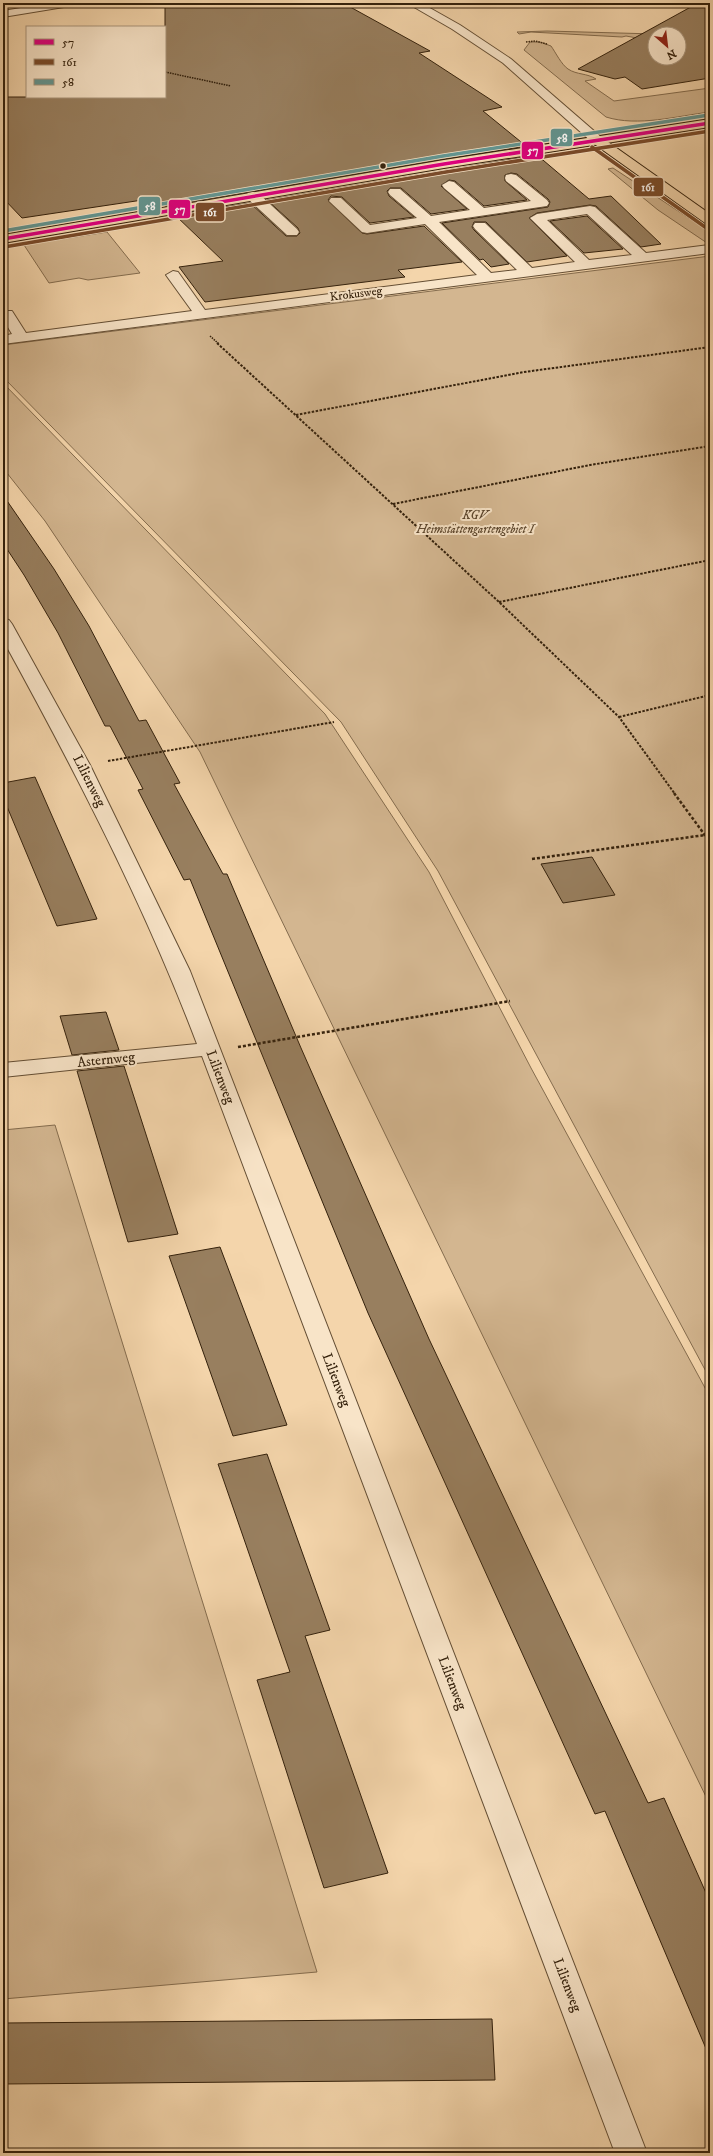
<svg xmlns="http://www.w3.org/2000/svg" width="713" height="2156" font-family="'IM FELL DW Pica',serif">
<style>
.green{fill:#d3b690;stroke:#846c4e}
.building{fill:#987f5f;stroke:#34210c;fill-rule:evenodd}
.lines{fill:none;stroke-linecap:round;stroke-linejoin:round}
.minor-casing{stroke:#644e34;stroke-width:2}
.major-casing{stroke:#34210c;stroke-width:2}
.highway-casing{stroke:#34210c;stroke-width:2}
.path-far2{stroke:#34210c;stroke-width:1.5;stroke-dasharray:1.5 1;stroke-linecap:butt}
.path-far1{stroke:#34210c;stroke-width:2;stroke-dasharray:2.5 1.5;stroke-linecap:butt}
.path{stroke:#34210c;stroke-width:2.5;stroke-dasharray:3 2;stroke-linecap:butt}
.minor{fill:#f8e4c8;fill-rule:evenodd}
.major{fill:#f4d5ab;fill-rule:evenodd}
.highway{fill:#f4d5ab;fill-rule:evenodd}
.bus-1-casing{stroke:#f8e4c8;stroke-width:5}
.bus-2-casing{stroke:#f8e4c8;stroke-width:5}
.bus-3-casing{stroke:#f8e4c8;stroke-width:5}
.bus-1{stroke:#dd007d;stroke-width:3.5}
.bus-2{stroke:#7a4b2a;stroke-width:3.5}
.bus-3{stroke:#639692;stroke-width:3.5}
.bus-dot{fill:#34210c;stroke:#f8e4c8;stroke-width:1.5}
.labels{text-anchor:middle;dominant-baseline:central;stroke-width:4;stroke-linejoin:round;paint-order:stroke}
.far-street-label{font-size:12px;fill:#34210c;stroke:#f8e4c8}
.far-park-label{font-size:12px;font-style:italic;fill:#5c462d;stroke:#f8e4c8}
.street-label{font-size:14px;fill:#34210c;stroke:#f8e4c8}
.line-badge{stroke:#f8e4c8;stroke-width:1.5}
.badge-label{font-size:11px;text-anchor:middle;font-weight:bold;fill:#fff}
</style>
<rect width="100%" height="100%" fill="#f4d5ab"/>
<filter id="stains"><feTurbulence type="fractalNoise" baseFrequency=".005" numOctaves="4"/><feColorMatrix values="0 0 0 0 .2 0 0 0 0 .09 0 0 0 0 .02 0 0 0 .5 -.17"/></filter>
<radialGradient id="worn" r=".72"><stop offset=".6" stop-color="#630" stop-opacity="0"/><stop offset="1" stop-color="#630" stop-opacity=".3"/></radialGradient>
<!-- green -->
<path class="green" d="M547 31 655 34 637 38 626 36 622 37 531 32 519 34 517 32Z
M530 42H540L551 46C556 53 561 64 568 69 577 75 587 73 596 79L585 81 614 101 710 88V112C677 116 638 127 606 117L524 50Z
M613 168 710 232V245L658 210 608 169Z
M107 232 140 273 88 280 79 278 49 283 24 245Z
M710 256V1379L438 871 341 722 3 377V345Z
M3 383 325 714 429 872 531 1068 710 1397V1805L200 752 45 521 3 468Z
M55 1125 317 1972 3 1999V1130Z"/>
<!-- building -->
<path class="building" d="M165 3H343L430 51 419 53 502 107 483 111 526 146 165 206 156 198 22 218 3 198V97H165Z
M698 3H710V78L642 89 625 77 615 79 578 69ZM655 34H679V58H655Z
M537 155 589 199 611 196 661 244 641 247 596 206 590 205 537 213 529 218 567 256 527 262 486 222H474L472 227 474 230 509 264 491 267 483 259 480 260 442 223 548 207 550 202 548 199 517 174 511 173 505 175V181L527 200 484 206 455 181 449 180 441 186 467 209 431 214 401 188H390L387 191 389 196 414 217 370 223 342 197 331 196 328 200 362 233 367 234 424 226 462 262 398 270 405 277 205 302 179 267 223 261 175 215 250 203 286 236H297L300 233 298 228 267 200Z
M587 216 623 249 584 253 550 221Z
M3 495 54 569 89 626 139 721 146 720 180 783 174 784 223 874H227L301 1048 429 1339 648 1803 664 1798 710 1902V2058L605 1811 595 1814 368 1313 190 879 184 880 138 790 143 789 110 726H105L58 633 24 575 3 543Z
M35 777 70 857 97 919 57 926 3 797V783Z
M592 857 615 895 563 903 541 864Z
M106 1012 119 1050 72 1055 60 1016Z
M124 1066 178 1234 128 1242 77 1071Z
M220 1247 265 1366 287 1425 233 1436 169 1256Z
M267 1454 330 1630 305 1636 388 1873 324 1888 257 1680 290 1672 218 1464Z
M492 2019 495 2080 3 2084V2023Z"/>
<g class="lines">
<defs>
<path id="minor" d="M50 3H76L70 6 3 17V11Z
M407 3H421L460 25 511 59 601 137 603 140 601 143H593L503 63 452 29Z
M511 174 516 175 547 200 549 203 547 206 439 222 491 273 517 270 475 229 473 226 475 223H485L532 268 575 262 530 218 537 214 590 206 595 207 646 253 709 245 710 253 3 344V336L12 334 3 319V311H12L26 333 192 311 166 275 173 271 178 272 205 310 477 275 425 224 367 233 362 232 329 201 331 198H341L370 225 417 218 390 195 388 192 390 189H400L431 216 470 210 444 188 442 185 449 181 454 182 484 208 531 201 506 181 505 178 506 175ZM587 214 632 255 589 260 547 220Z
M253 192 258 193 297 229 299 232 297 235H287L248 199 246 196 248 193Z
M3 619 9 620 12 624 90 765 190 971 647 2153H615L202 1056 3 1077V1063L197 1044C144 904 75 771 3 640Z"/>
<path id="major" d="M710 119V127L444 168 3 243V235L444 160Z"/>
<path id="highway" d="M597 136 601 137 710 214V224L705 223 593 143 591 140Z"/>
</defs>
<!-- minor casing -->
<use href="#minor" class="minor-casing"/>
<!-- major casing -->
<use href="#major" class="major-casing"/>
<!-- highway casing -->
<use href="#highway" class="highway-casing"/>
<!-- path-far2 -->
<path class="path-far2" d="M526 42 535 41 547 44
M165 72 231 86
M210 336 219 344"/>
<!-- path-far1 -->
<path class="path-far1" d="M217 343 499 602 619 717 675 794
M296 415 524 372 710 347
M393 504 590 465 710 446
M499 602 710 560
M619 717 710 695
M108 761 334 722"/>
<!-- path -->
<path class="path" d="M674 793 710 842
M532 859 705 835
M238 1047 510 1001"/>
<!-- minor -->
<use href="#minor" class="minor"/>
<!-- major -->
<use href="#major" class="major"/>
<!-- highway -->
<use href="#highway" class="highway"/>
<defs>
<path id="bus-1" d="M3 239 444 164 710 123"/>
<path id="bus-2" d="M592 147 705 227
M4 247 446 172 710 131"/>
<path id="bus-3" d="M3 231 443 156 709 115"/>
</defs>
<!-- bus-1 casing -->
<use href="#bus-1" class="bus-1-casing"/>
<!-- bus-2 casing -->
<use href="#bus-2" class="bus-2-casing"/>
<!-- bus-3 casing -->
<use href="#bus-3" class="bus-3-casing"/>
<!-- bus-1 -->
<use href="#bus-1" class="bus-1"/>
<!-- bus-2 -->
<use href="#bus-2" class="bus-2"/>
<!-- bus-3 -->
<use href="#bus-3" class="bus-3"/>
</g>
<!-- markers -->
<circle class="bus-dot" cx="383" cy="166" r="3.5"/>
<g class="labels">
<!-- far-street labels -->
<g class="far-street-label">
<text transform="translate(356 294) rotate(-7)">Krokusweg</text>
</g>
<!-- far-park labels -->
<g class="far-park-label">
<text x="475" y="515">KGV<tspan x="475" dy="14">Heimstättengartengebiet I</tspan></text>
</g>
<!-- street labels -->
<g class="street-label">
<text transform="translate(89 781) rotate(63)">Lilienweg</text>
<text transform="translate(106 1060) rotate(-6)">Asternweg</text>
<text transform="translate(220 1077) rotate(69)">Lilienweg</text>
<text transform="translate(336 1380) rotate(69)">Lilienweg</text>
<text transform="translate(452 1683) rotate(69)">Lilienweg</text>
<text transform="translate(567 1985) rotate(69)">Lilienweg</text>
</g>
</g>
<g class="line-badge">
<rect x="550" y="128" width="23" height="19" rx="4" fill="#639692"/>
<rect x="521" y="141" width="23" height="19" rx="4" fill="#dd007d"/>
<rect x="633" y="177" width="31" height="20" rx="4" fill="#7a4b2a"/>
<rect x="138" y="196" width="23" height="20" rx="4" fill="#639692"/>
<rect x="168" y="199" width="23" height="20" rx="4" fill="#dd007d"/>
<rect x="195" y="202" width="30" height="20" rx="4" fill="#7a4b2a"/>
</g>
<g class="badge-label">
<text x="562" y="142">58</text>
<text x="533" y="154">57</text>
<text x="648" y="191">161</text>
<text x="150" y="210">58</text>
<text x="180" y="213">57</text>
<text x="210" y="216">161</text>
</g>
<!-- margin -->
<rect width="713" height="2156" fill="none" stroke="#f4d5ab" stroke-width="16"/>
<rect x="4" y="4" width="705" height="2148" fill="none" stroke="#34210c" stroke-width="2"/>
<rect x="8" y="8" width="697" height="2140" fill="none" stroke="#34210c"/>
<!-- legend -->
<rect x="26" y="26" width="140" height="72" fill="#f8e4c8" stroke="#aa967d"/>
<rect x="34" y="39" width="20" height="6" fill="#dd007d" stroke="#aa967d"/>
<text x="62" y="46" font-size="12" fill="#34210c">57</text>
<rect x="34" y="59" width="20" height="6" fill="#7a4b2a" stroke="#aa967d"/>
<text x="62" y="66" font-size="12" fill="#34210c">161</text>
<rect x="34" y="79" width="20" height="6" fill="#639692" stroke="#aa967d"/>
<text x="62" y="86" font-size="12" fill="#34210c">58</text>
<!-- north arrow -->
<g transform="translate(667 46) rotate(152)"><circle r="19" fill="#f8e4c8" stroke="#aa967d"/>
<path d="M0-3L7 15L0 10L-7 15Z" fill="#8f2418"/>
<text y="-6" font-size="11" font-weight="bold" text-anchor="middle" fill="#34210c">N</text>
</g>
<rect width="100%" height="100%" filter="url(#stains)"/>
<rect width="100%" height="100%" fill="url(#worn)"/>
</svg>
